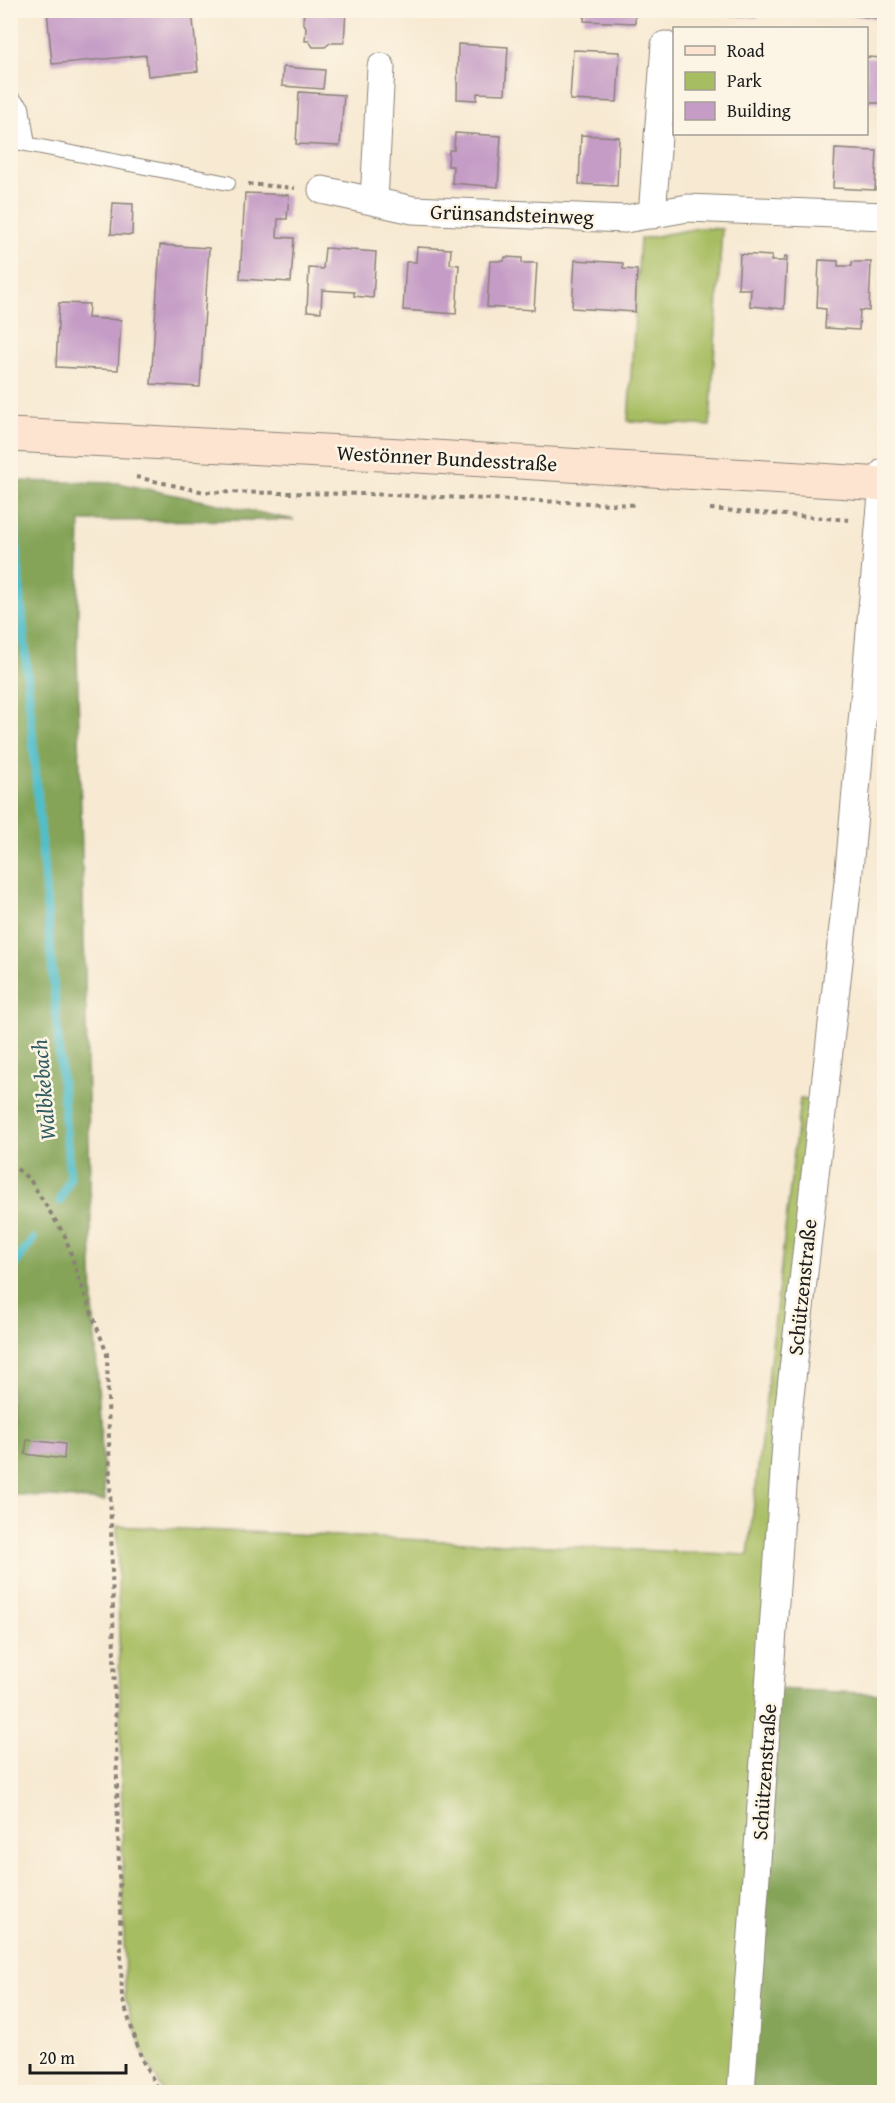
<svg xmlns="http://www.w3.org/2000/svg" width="895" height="2103" font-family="'Gentium Book Plus',serif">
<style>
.green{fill:#a7bd62;stroke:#626c3f;stroke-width:1.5}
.forest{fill:#85a458;stroke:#50603a;stroke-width:1.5}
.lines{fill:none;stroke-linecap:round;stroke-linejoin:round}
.stream{stroke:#51beca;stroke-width:9}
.building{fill:#c59cc6}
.lane-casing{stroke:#8a8277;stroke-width:16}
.street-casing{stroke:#8a8277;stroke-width:29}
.secondary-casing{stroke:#8a8277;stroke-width:35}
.path{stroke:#8a8277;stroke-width:4;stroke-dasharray:4.5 4.5;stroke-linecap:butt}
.lane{stroke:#fff;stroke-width:14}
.street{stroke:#fff;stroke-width:27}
.secondary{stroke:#fde4d0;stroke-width:33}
.labels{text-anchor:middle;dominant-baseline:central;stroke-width:5;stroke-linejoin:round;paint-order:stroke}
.street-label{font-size:21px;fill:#1c1c1c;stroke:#fcf5e5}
.water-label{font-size:22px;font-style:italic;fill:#315d62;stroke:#fcf5e5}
</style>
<rect width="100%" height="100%" fill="#fcf5e5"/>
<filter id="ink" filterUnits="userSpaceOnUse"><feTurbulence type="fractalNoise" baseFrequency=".0167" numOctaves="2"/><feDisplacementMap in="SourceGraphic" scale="12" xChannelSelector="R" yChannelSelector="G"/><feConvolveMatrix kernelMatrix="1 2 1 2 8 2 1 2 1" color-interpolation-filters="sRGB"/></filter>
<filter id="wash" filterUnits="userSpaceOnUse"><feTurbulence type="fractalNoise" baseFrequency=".008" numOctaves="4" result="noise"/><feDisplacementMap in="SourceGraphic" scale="24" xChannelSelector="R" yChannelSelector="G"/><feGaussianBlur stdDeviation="1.35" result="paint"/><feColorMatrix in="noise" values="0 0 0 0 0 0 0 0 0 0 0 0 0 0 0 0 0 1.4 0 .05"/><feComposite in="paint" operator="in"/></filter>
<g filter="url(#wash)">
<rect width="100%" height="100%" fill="#f7e9d2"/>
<!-- green -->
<path class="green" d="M699 228 722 229 710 426 628 421 640 239Z
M800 1099 817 1101 735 2092H164L145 2058 125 1997 117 1526 748 1555Z"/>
<!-- forest -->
<path class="forest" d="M10 481 118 483 294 520 80 521 77 649 93 1304 105 1501 11 1494Z
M775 1689 884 1694V2092H746Z"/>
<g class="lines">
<!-- stream -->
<path class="stream" d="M13 507 70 1178 60 1201
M10 1271 33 1239"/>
</g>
<g id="blocks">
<!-- building -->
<path class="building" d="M47 10H192L198 71 148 76 146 55 52 64Z
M304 10H346L344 43H330L325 47H313L309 41H305L306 27 303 22Z
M585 10H635V23L584 21Z
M731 10H757V18L731 16Z
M842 10H884V19L841 14Z
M458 44 508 47 505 94 477 93V100L457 99Z
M573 50 620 52 617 102 570 100Z
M866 57 884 58V103H866Z
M283 67 325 70 323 89 282 86Z
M299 92 344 95 340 146 296 144Z
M455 133 501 136 498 187 452 183 453 166H448L449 150H454Z
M581 135 619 137 617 186 579 184Z
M835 149 877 151 875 190 833 188Z
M245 193 289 195 287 219H278L277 237 294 238 291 282 240 279Z
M113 203 133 204 132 235 111 234Z
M160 245 209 248 200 387 151 384Z
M417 247 451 249 450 264 459 265 456 314 403 310 406 262H416Z
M325 248 376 252 373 298 354 296V292L322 290 321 312 307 311 309 268 323 269Z
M740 254 772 256 771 261H784L785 256H787L784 309 750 306 751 289H738Z
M505 257 522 258V263H537L534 310 487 307 490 261H504Z
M575 260 623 263V269L637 270 635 312 572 308Z
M819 260 838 261V266H852V262H871L869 311 860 310 859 330 825 328 826 309 817 308Z
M59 303 89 304 88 318 121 320 118 370 56 367Z
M27 1440 65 1444 64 1459 25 1454Z"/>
</g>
</g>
<g filter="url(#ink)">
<use href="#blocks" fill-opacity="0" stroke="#8a8277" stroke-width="1.5"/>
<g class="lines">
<defs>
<path id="lane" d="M10 97 22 107 28 144
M10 141 228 183"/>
<path id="street" d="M322 190 413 210 625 219 688 208 884 216
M374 201 381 67
M652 215 665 45
M741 2092 788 1414 848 882 884 472"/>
<path id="secondary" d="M10 435 401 455 884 484"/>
</defs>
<!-- lane casing -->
<use href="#lane" class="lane-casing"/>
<!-- street casing -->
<use href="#street" class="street-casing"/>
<!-- secondary casing -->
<use href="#secondary" class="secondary-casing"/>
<!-- path -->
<path class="path" d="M248 184 295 188
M136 477 204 492 367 494 637 505
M710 509 850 520
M10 1163 30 1180 65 1236 79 1279 107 1354 122 1998 142 2060 160 2092"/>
<!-- lane -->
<use href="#lane" class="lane"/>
<!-- street -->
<use href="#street" class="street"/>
<!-- secondary -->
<use href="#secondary" class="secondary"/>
</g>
</g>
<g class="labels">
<!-- street labels -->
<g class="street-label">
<text transform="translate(512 214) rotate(2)">Grünsandsteinweg</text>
<text transform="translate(447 458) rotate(3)">Westönner Bundesstraße</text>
<text transform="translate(802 1287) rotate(-84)">Schützenstraße</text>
<text transform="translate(764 1772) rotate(-86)">Schützenstraße</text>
</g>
<!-- water labels -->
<g class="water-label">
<text transform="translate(43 1090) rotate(-95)">Walbkebach</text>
</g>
</g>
<!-- margin -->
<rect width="895" height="2103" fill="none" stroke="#fcf5e5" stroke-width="36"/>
<!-- legend -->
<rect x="673" y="27" width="195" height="108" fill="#fcf5e5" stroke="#a29e95" stroke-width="1.5"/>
<rect x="685" y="46" width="30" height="9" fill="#fde4d0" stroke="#a29e95" stroke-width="1.5"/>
<text x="727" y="57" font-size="18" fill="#1c1c1c">Road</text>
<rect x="685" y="72" width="30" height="18" fill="#a7bd62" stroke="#a29e95" stroke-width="1.5"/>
<text x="727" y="87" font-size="18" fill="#1c1c1c">Park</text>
<rect x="685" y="102" width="30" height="18" fill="#c59cc6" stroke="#a29e95" stroke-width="1.5"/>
<text x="727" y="117" font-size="18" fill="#1c1c1c">Building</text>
<!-- scale -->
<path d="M30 2064v9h96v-9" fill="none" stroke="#1c1c1c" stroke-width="3"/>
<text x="39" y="2064" font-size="18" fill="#1c1c1c" stroke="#fcf5e5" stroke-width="4.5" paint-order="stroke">20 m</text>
</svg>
